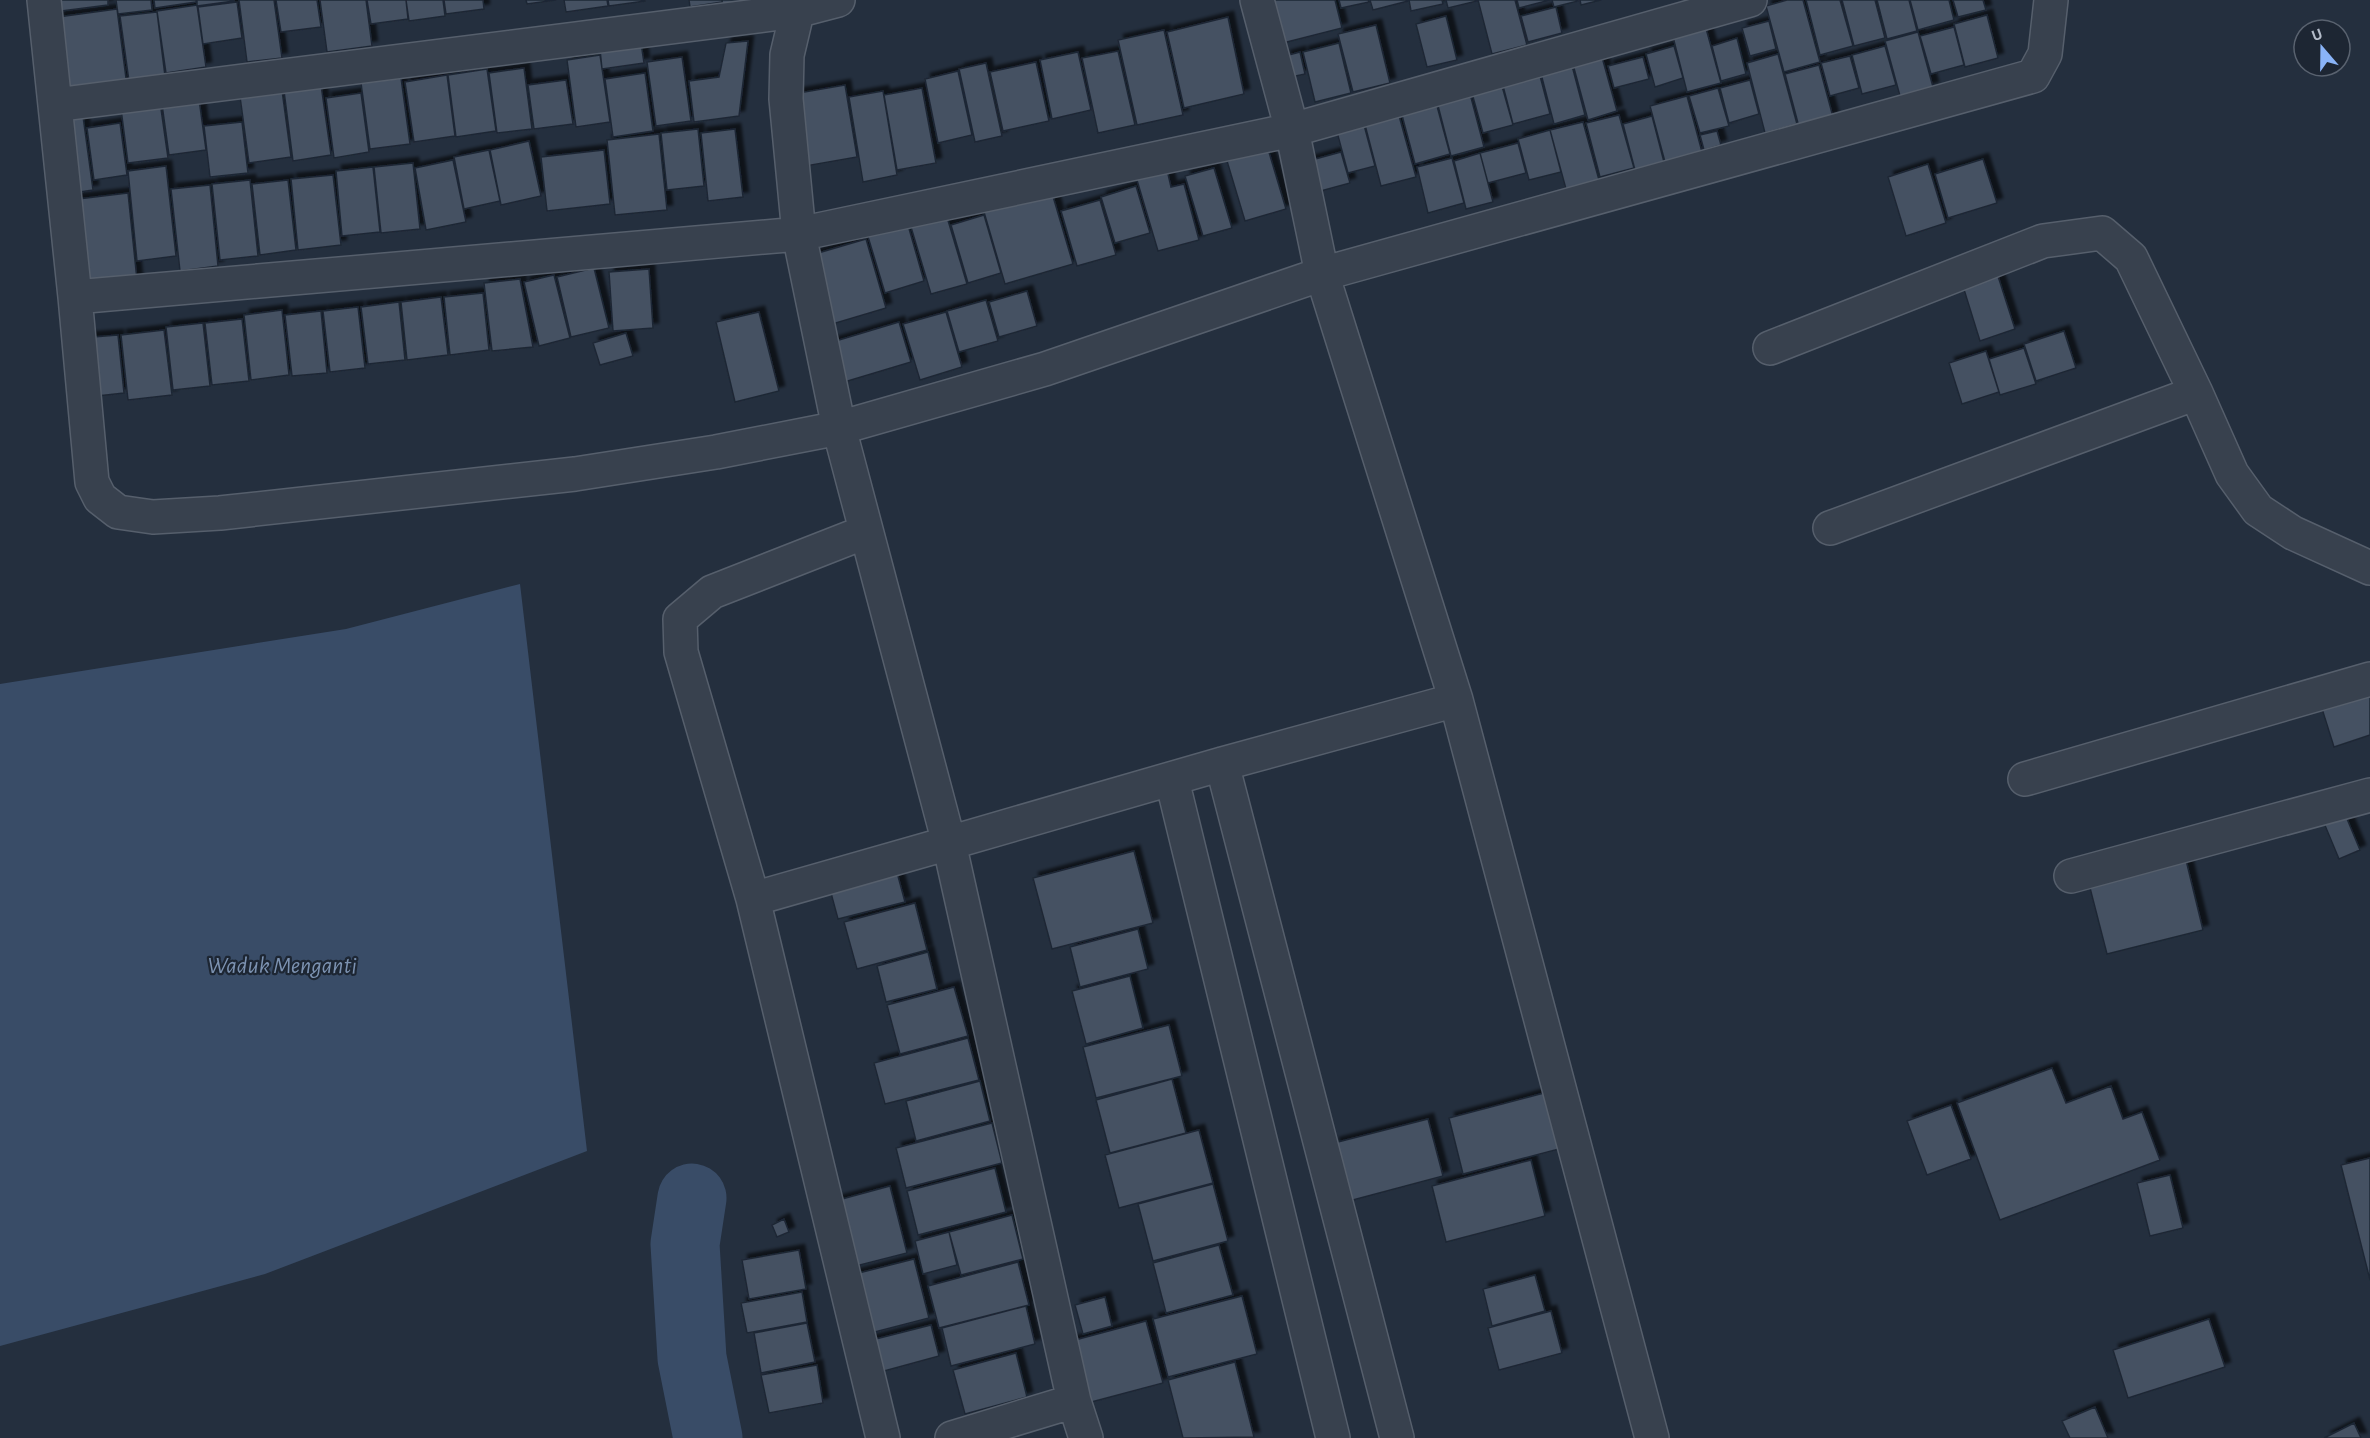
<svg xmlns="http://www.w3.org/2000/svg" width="2370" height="1438" font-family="'Alegreya Sans',sans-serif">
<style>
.water{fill:#394c67}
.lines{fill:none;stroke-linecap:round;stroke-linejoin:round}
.river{stroke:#394c67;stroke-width:69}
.building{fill:#455162;stroke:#1f2835;stroke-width:1.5;filter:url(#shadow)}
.minor-casing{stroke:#565f6c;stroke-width:36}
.minor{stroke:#38414e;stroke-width:33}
.labels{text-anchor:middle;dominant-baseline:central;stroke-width:4.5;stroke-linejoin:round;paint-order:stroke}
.water-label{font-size:24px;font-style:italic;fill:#7c92b1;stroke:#1d2633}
</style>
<defs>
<filter id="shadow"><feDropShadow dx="5.5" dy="-5.5" stdDeviation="1.5" flood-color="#0009"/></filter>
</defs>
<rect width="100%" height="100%" fill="#242f3e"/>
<!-- water -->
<path class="water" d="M520 584 587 1151 265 1274 0 1346V684L346 629Z"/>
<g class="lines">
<!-- river -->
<path class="river" d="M692 1198 685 1244 692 1358 708 1438"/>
</g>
<!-- building -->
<path class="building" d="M60 0H108V5L61 11Z
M116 0H151L152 10 118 14Z
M154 0H196V2L155 8Z
M197 0H234V1L197 6Z
M239 0H274L282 58 247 62Z
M276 0H317L321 27 281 32Z
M320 0H366L372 46 327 52Z
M367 0H406L408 19 371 24Z
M406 0H443L445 16 409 21Z
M444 0H483L484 9 446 14Z
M526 0H556L527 4Z
M564 0H607L608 6 566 12Z
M608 0H645V1L609 6Z
M689 0H722V2L690 7Z
M722 0H781L723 9Z
M1264 0H1335L1342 28 1275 45Z
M1339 0H1368L1369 2 1341 8Z
M1370 0H1407L1408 1 1373 10Z
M1409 0H1442L1443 4 1411 11Z
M1446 0H1477V1L1448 8Z
M1478 0H1515L1527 45 1492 54Z
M1517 0H1550L1519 8Z
M1552 0H1578V1L1554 7Z
M1580 0H1601L1581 5Z
M1787 0H1803L1820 62 1784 72 1766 6Z
M1806 0H1840L1853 46 1820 55Z
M1842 0H1875L1885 38 1854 46Z
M1877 0H1909L1917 31 1887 39Z
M1910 0H1949L1954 20 1918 30Z
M1953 0H1983L1986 10 1958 17Z
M237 2 242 38 203 44 198 7Z
M197 5 206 67 166 73 157 11Z
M1556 7 1562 33 1528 42 1521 16Z
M117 9 127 86 68 94 58 17Z
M157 12 165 76 129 81 120 16Z
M1987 15 1998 58 1965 67 1954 24Z
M1446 16 1457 60 1427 67 1416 24Z
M1228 17 1244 94 1184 108 1167 32Z
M1704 21 1721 83 1687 92 1671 29Z
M1769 21 1776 49 1750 56 1742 28Z
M1376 25 1390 83 1353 92 1338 34Z
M1954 27 1964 65 1931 74 1920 36Z
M1164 30 1183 115 1137 125 1118 40Z
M1918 32 1933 87 1900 96 1885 41Z
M1737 38 1746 74 1721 81 1712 46Z
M748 41 739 116 694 122 689 81 719 77 726 43Z
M641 43 644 63 602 69 600 49Z
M1339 43 1351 93 1315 102 1303 52Z
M1674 46 1683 78 1655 87 1646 54Z
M1885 46 1896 85 1862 94 1852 55Z
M1600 50 1617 111 1588 120 1571 57Z
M1118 51 1135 125 1098 133 1082 58Z
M1078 52 1091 110 1052 119 1040 60Z
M1300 52 1305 74 1291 77 1285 56Z
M1778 54 1797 124 1765 133 1747 63Z
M600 55 610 122 576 127 567 60Z
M1850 56 1859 88 1830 96 1821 63Z
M682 57 691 121 656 126 647 62Z
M1643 57 1649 79 1614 88 1608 66Z
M1570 58 1585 115 1554 124 1539 66Z
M1036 62 1049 121 1003 131 990 72Z
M986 63 1002 136 975 142 959 69Z
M1819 65 1833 117 1799 127 1785 74Z
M524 68 532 129 497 133 489 73Z
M487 69 496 131 456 137 448 75Z
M958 71 972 135 938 143 925 79Z
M1539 72 1550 114 1513 124 1502 82Z
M645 73 653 131 613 137 605 79Z
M447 75 455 136 414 142 405 82Z
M320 78 331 155 293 161 283 83Z
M401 78 410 144 370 149 361 83Z
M1500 79 1513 125 1483 133 1470 86Z
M566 80 573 124 534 129 528 85Z
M1750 80 1759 114 1729 123 1720 88Z
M281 83 291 157 249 163 239 89Z
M845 85 857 157 800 167 787 95Z
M1468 86 1484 147 1451 156 1435 94Z
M922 88 936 163 897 170 884 95Z
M1718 88 1729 126 1700 133 1689 96Z
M883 91 897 175 863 182 849 97Z
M198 92 206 150 169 155 161 97Z
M361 93 369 152 334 158 326 98Z
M159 95 168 158 128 163 120 101Z
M1434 95 1450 154 1415 164 1399 104Z
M1687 96 1702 152 1665 162 1650 106Z
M82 109 93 190 73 193 62 111Z
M1398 112 1416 177 1381 186 1364 121Z
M1619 115 1634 168 1600 177 1586 123Z
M1652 116 1664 162 1635 170 1623 124Z
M242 122 248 173 210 177 204 126Z
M1583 122 1599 180 1566 189 1550 130Z
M120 123 127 175 94 180 87 128Z
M1364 125 1375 166 1348 173 1337 132Z
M698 129 704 186 667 190 661 133Z
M735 129 743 197 708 201 701 133Z
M1550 130 1561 172 1529 180 1518 139Z
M1717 131 1721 145 1704 150 1700 135Z
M659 134 667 210 615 215 607 140Z
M529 141 541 196 501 205 490 150Z
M1518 143 1526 173 1488 183 1480 153Z
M1268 149 1286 209 1245 221 1227 161Z
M489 150 500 201 464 209 454 157Z
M604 150 610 204 547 211 541 157Z
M1341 152 1350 183 1317 192 1308 161Z
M1480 153 1493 202 1466 209 1454 161Z
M1452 158 1464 203 1428 213 1417 167Z
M1983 159 1997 203 1948 218 1935 174Z
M453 160 466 222 426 230 415 168Z
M1165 161 1171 187 1184 184 1199 240 1158 251 1134 170Z
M413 163 420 229 381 233 374 167Z
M1928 164 1946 223 1906 236 1888 177Z
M166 166 176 256 137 261 128 171Z
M373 167 380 232 342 236 336 171Z
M1214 168 1232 228 1203 236 1185 176Z
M333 175 341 245 298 250 291 179Z
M250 180 258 256 220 260 212 184Z
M288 180 296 250 260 255 252 184Z
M210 185 218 266 180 271 171 189Z
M1136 186 1150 233 1115 243 1101 197Z
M128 193 137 280 80 286 70 200Z
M1052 193 1073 264 1005 284 984 212Z
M1100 200 1116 255 1077 266 1061 211Z
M984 215 1001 273 968 283 951 225Z
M947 217 967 284 931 294 911 227Z
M906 218 924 281 885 293 866 230Z
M866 239 886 308 829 325 808 256Z
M594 268 609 328 571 337 557 277Z
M649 269 653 328 613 331 609 272Z
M1997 273 2015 329 1980 341 1962 283Z
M554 275 570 338 539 346 524 282Z
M520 279 533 347 492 351 484 283Z
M1027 291 1037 326 999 337 989 302Z
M483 293 489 350 450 355 444 297Z
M441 297 448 355 407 360 401 302Z
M986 300 998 341 959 352 947 311Z
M399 302 405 360 368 364 361 307Z
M358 307 365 368 330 372 323 311Z
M282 310 289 375 251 380 244 315Z
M321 311 327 373 292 376 285 315Z
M759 312 779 391 735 402 716 322Z
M946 312 962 367 920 380 903 324Z
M242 319 249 381 212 385 205 323Z
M899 322 911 362 841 383 829 343Z
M203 323 210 386 173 390 166 327Z
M164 330 172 395 128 400 121 335Z
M2064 331 2076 368 2036 381 2024 344Z
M626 333 633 356 600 365 593 343Z
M118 335 124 393 88 397 81 338Z
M2024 348 2036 384 2000 395 1989 359Z
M1986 351 1999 392 1962 404 1949 363Z
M2370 680V735L2334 747 2318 696Z
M2345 814 2360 850 2339 859 2324 823Z
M1134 851 1153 923 1052 949 1033 878Z
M2186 860 2203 930 2107 954 2089 884Z
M895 865 905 902 838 919 828 882Z
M915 903 927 950 857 969 844 922Z
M1138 929 1148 969 1080 987 1070 947Z
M928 952 937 989 886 1002 877 966Z
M1130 976 1143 1028 1086 1044 1072 991Z
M954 987 968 1036 900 1054 887 1005Z
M1169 1025 1182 1076 1096 1098 1083 1047Z
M968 1038 979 1080 885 1104 874 1063Z
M2052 1068 2066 1103 2111 1086 2123 1119 2142 1112 2160 1160 2000 1220 1957 1103Z
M1172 1079 1186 1133 1110 1153 1096 1100Z
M980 1081 990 1121 916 1141 906 1101Z
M1544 1093 1559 1149 1463 1174 1449 1118Z
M1951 1105 1971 1159 1927 1175 1907 1121Z
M1428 1119 1443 1176 1349 1201 1334 1143Z
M992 1123 1002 1163 906 1188 896 1148Z
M1199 1130 1213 1183 1119 1208 1105 1155Z
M2370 1158V1280L2341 1165Z
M1531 1160 1545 1216 1446 1242 1432 1186Z
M995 1168 1006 1212 918 1235 907 1191Z
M2170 1175 2183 1228 2150 1236 2137 1183Z
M1213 1184 1228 1241 1153 1261 1138 1204Z
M890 1186 907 1253 848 1268 831 1202Z
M1012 1215 1023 1259 961 1275 949 1232Z
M784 1219 789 1232 777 1237 772 1225Z
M949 1232 957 1265 923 1274 915 1241Z
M1219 1245 1233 1295 1166 1313 1153 1263Z
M799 1250 806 1289 749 1299 742 1260Z
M914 1259 929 1318 863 1335 847 1276Z
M1018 1262 1029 1305 939 1328 928 1286Z
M1535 1275 1545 1311 1492 1326 1483 1289Z
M802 1292 807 1322 747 1333 741 1303Z
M1242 1296 1257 1354 1168 1377 1153 1319Z
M1105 1297 1112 1326 1083 1334 1075 1305Z
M1026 1306 1035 1344 951 1366 942 1328Z
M1551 1311 1562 1353 1499 1370 1488 1328Z
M2209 1319 2225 1367 2128 1398 2113 1350Z
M1146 1321 1163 1383 1080 1405 1064 1343Z
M807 1323 815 1362 761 1373 754 1333Z
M931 1325 939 1356 873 1374 864 1342Z
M1016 1353 1027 1397 965 1414 953 1370Z
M1235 1362 1254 1437 1183 1438 1168 1380Z
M817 1365 823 1403 769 1413 761 1375Z
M2095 1407 2108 1438H2070L2062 1421Z
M2354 1423 2361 1438H2324Z"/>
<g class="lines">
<defs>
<path id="minor" d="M44 0 75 297 92 482 100 498 118 512 153 517 220 513 575 474 716 452 839 428 1045 369 1322 274 2033 76 2045 54 2051 0
M800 0 787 55 786 99 799 234 839 428 949 843 1222 764 1456 700
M1257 0 1292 130 1322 274 1456 700 1652 1438
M55 105 796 11 838 0
M75 297 799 234 1292 130 1750 0
M1770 348 2043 241 2102 233 2131 258 2196 393 2232 474 2258 510 2293 533 2370 568
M1830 528 2196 393
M1222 764 1397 1438
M2025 779 2370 679
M1172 780 1333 1438
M2071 876 2370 795
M753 899 681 652 680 619 712 592 865 532
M883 1438 753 899 949 843 1074 1401 1086 1438
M952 1438 1074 1401"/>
</defs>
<!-- minor casing -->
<use href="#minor" class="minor-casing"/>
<!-- minor -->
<use href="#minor" class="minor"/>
</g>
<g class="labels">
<!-- water labels -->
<g class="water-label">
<text x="282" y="966">Waduk Menganti</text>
</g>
</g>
<!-- north arrow -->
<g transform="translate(2322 48) rotate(340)"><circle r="28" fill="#1d2633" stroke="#59626f" stroke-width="1.5"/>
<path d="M0-4.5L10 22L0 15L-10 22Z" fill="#8ab4f8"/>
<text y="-9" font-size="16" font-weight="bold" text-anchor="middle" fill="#b4bcc9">U</text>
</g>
</svg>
